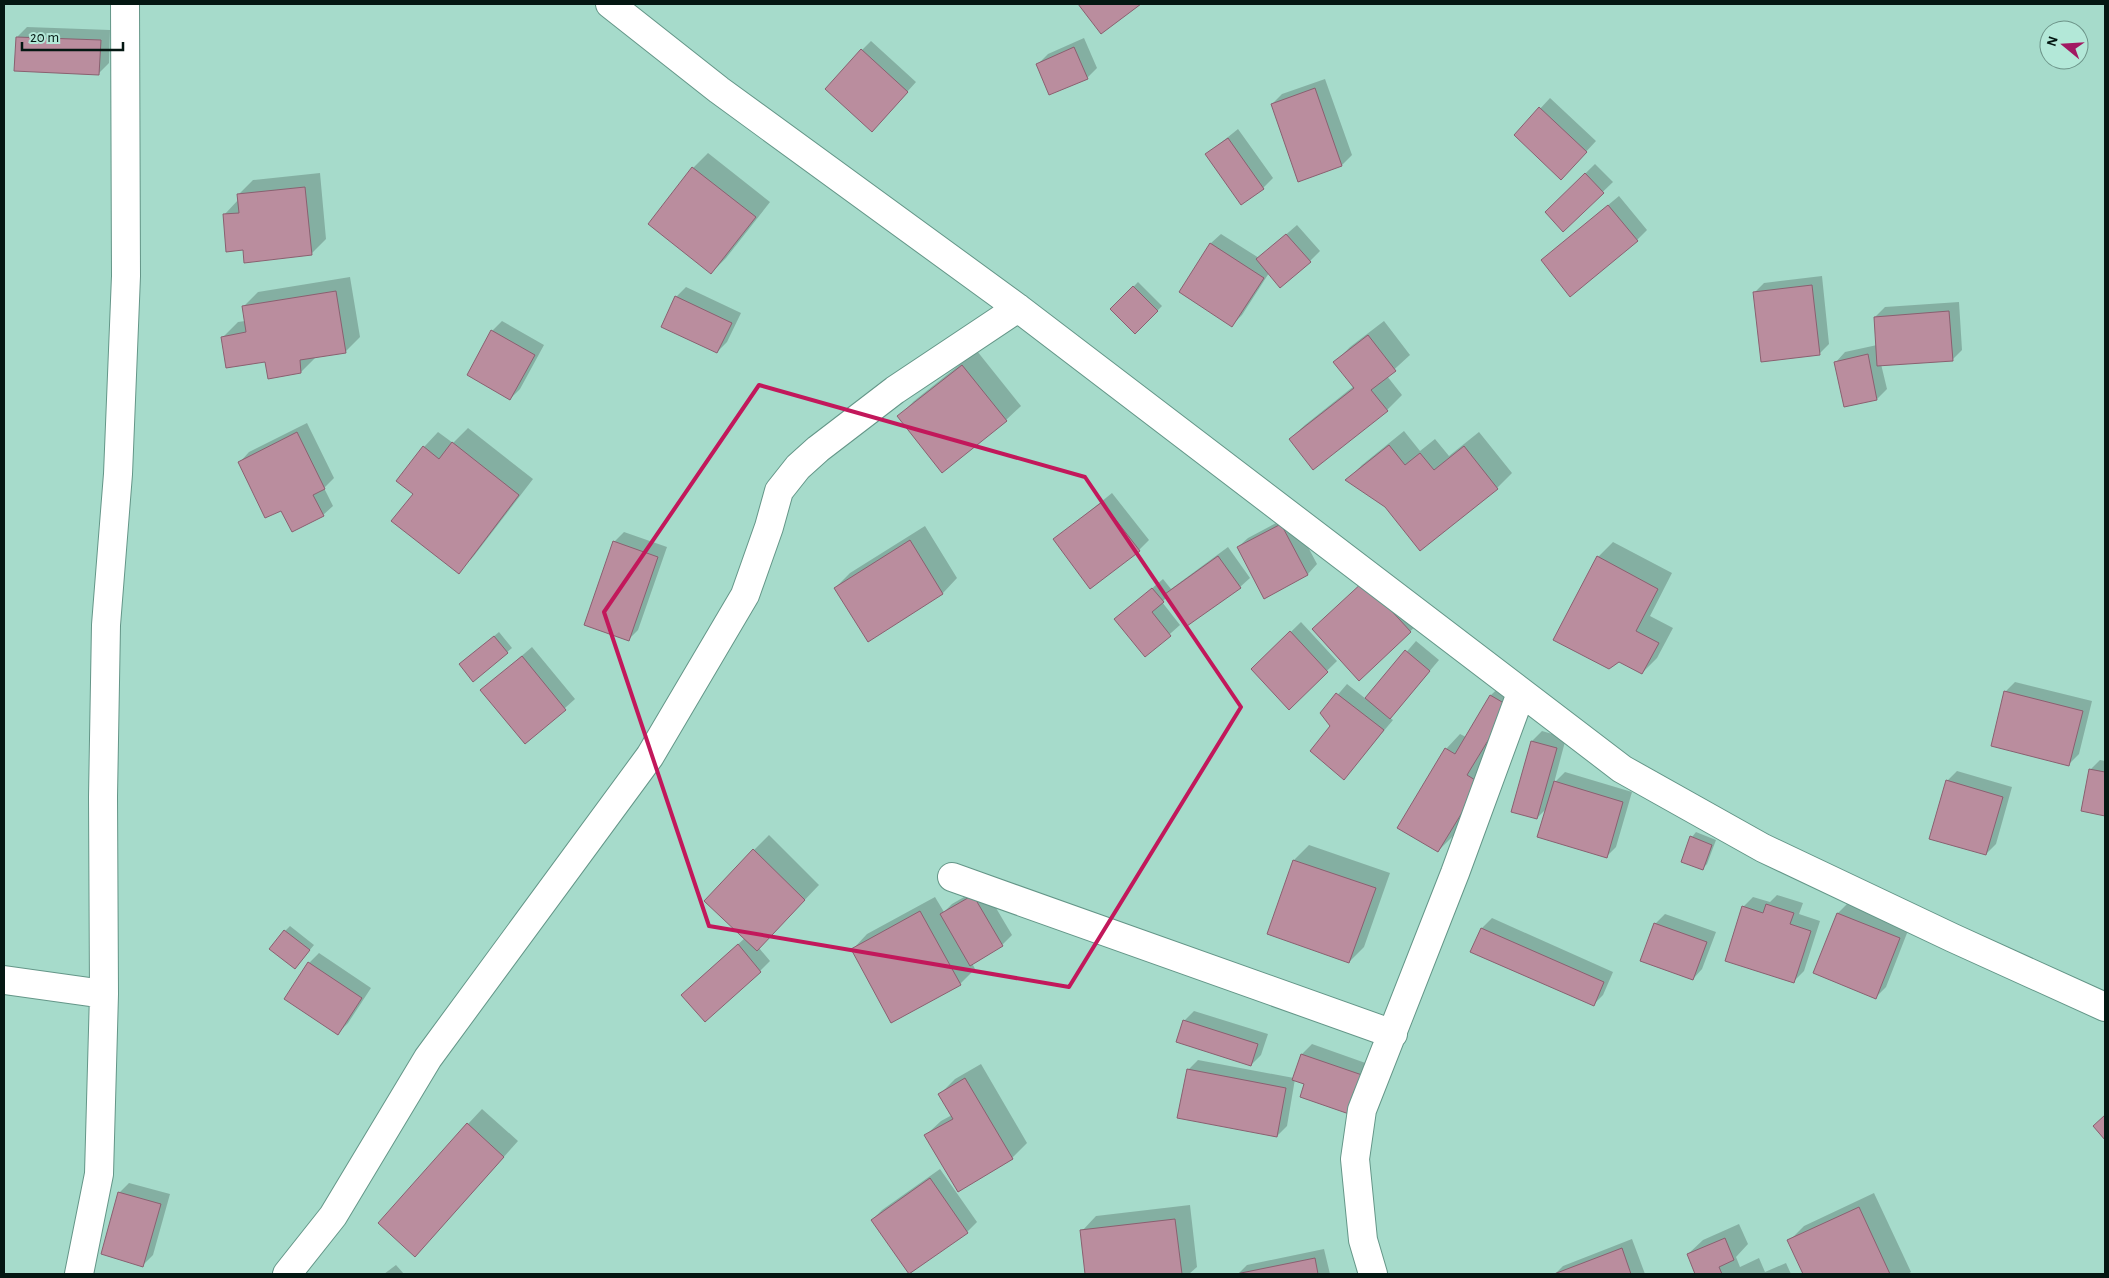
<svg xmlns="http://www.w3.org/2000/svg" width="2109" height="1278" font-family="'Alegreya Sans',sans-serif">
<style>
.shadow{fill:#0003}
.building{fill:#ba8d9e;stroke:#8a6070}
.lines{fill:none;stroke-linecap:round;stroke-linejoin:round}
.street-casing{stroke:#649688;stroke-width:30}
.street{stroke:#fff;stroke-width:28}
.marked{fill:none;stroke:#c2185b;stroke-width:4;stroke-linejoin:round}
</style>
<rect width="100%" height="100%" fill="#a6dbcb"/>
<!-- shadow -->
<path class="shadow" d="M1080 4H1139L1101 32Z
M27 27 110 30 109 63 99 73 17 37Z
M1084 38 1097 68 1087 78 1038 64 1048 54Z
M871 41 916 82 882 120 862 50Z
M1325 79 1352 155 1342 165 1272 104 1282 94Z
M1550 98 1596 141 1571 168 1516 135Z
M1238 129 1273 178 1263 188 1207 154Z
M708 153 770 202 726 258 711 273 649 224 693 168Z
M1595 164 1613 182 1563 230 1546 212Z
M320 173 326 239 311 254 244 249 224 215 239 199 238 195 253 180Z
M1619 196 1647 230 1637 240 1542 260Z
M1297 225 1320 251 1310 261 1269 273 1242 315 1232 325 1180 291 1211 243 1221 234 1259 258Z
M1822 276 1829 344 1819 354 1754 293 1764 283Z
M350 277 360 337 345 352 316 357 301 372 266 360 223 337 238 322 245 321 243 307 258 292Z
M1138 282 1162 306 1136 333 1112 309Z
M686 287 741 313 727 342 717 352 676 297Z
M1959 302 1962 350 1952 360 1881 364 1887 389 1877 399 1836 362 1845 352 1877 345 1875 317 1885 307Z
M502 321 544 345 520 389 510 399 492 331Z
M1384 321 1410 355 1387 376 1402 395 1387 410 1290 439 1305 425 1354 386 1335 362 1350 347Z
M977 351 1021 406 1006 420 899 416 914 401Z
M307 423 334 478 324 488 333 506 323 515 282 509 240 462 249 452Z
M468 428 533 479 473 557 458 572 424 447 438 432 453 443Z
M1404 431 1420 451 1435 439 1449 456 1479 432 1512 473 1497 488 1420 549 1386 506 1347 480 1362 465Z
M1112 493 1149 540 1139 550 1054 540Z
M1291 515 1317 564 1308 574 1264 597 1238 547 1248 538Z
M925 526 957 578 943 593 868 640 835 588 850 573Z
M624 532 667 547 638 630 628 640 614 542Z
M1613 542 1672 573 1650 616 1673 628 1657 658 1642 673 1598 557Z
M1228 547 1250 578 1240 587 1168 596 1162 602 1180 625 1145 656 1116 619 1163 579 1171 589Z
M1374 572 1420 622 1360 679Z
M1301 622 1337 661 1289 708 1253 669Z
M499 632 512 648 473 680 465 660Z
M1416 641 1439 660 1390 718 1393 720 1344 778 1332 726 1322 713 1347 684 1366 699Z
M532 647 575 699 526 743 482 690Z
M1506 681 1523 691 1481 760 1494 768 1453 836 1438 851 1446 749 1460 734 1466 737 1491 695Z
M2015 682 2092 701 2079 754 2069 764 2005 692Z
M1542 731 1566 738 1554 783 1565 772 1632 792 1616 847 1606 857 1547 808 1537 818 1513 811 1532 741Z
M2100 760 2105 761V814L2083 810 2090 770Z
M1957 771 2012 787 1996 844 1986 854 1947 781Z
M1696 832 1716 840 1707 864 1703 868 1692 837Z
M769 835 819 885 759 948 770 961 760 971 693 985 745 938 754 850Z
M1309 845 1390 873 1364 947 1349 962 1269 934 1294 860Z
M983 886 1012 935 1002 945 972 963 975 969 960 984 853 949 867 934 935 897 944 912 952 904Z
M1777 895 1803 903 1799 914 1820 921 1804 971 1794 981 1743 907 1753 897 1770 902Z
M1848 903 1909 928 1886 987 1876 997 1814 973 1838 913Z
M1665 914 1716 932 1702 969 1693 979 1655 924Z
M1492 918 1613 972 1603 995 1593 1005 1472 951 1482 928Z
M290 926 314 945 295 968 285 931Z
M319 953 371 988 348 1023 338 1033 309 963Z
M1194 1011 1268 1034 1261 1055 1251 1065 1184 1021Z
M1312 1044 1374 1066 1361 1103 1295 1079 1287 1126 1277 1136 1188 1070 1198 1060 1294 1078 1302 1054Z
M981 1064 1027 1143 1012 1158 926 1135 941 1121 952 1115 940 1094 955 1079Z
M482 1109 518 1141 430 1240 468 1124Z
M940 1169 977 1222 967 1232 872 1220 882 1210Z
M129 1183 170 1194 153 1255 143 1265 119 1193Z
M1874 1193 1911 1272 1908 1274H1804L1789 1241 1804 1226Z
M1190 1205 1197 1267 1189 1274H1087L1082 1231 1096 1216Z
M1739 1224 1748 1244 1736 1257 1740 1267 1759 1258 1765 1272 1786 1263 1791 1274H1697L1688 1254 1703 1240Z
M1632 1239 1645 1274H1555L1563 1266Z
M1324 1249 1330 1274H1238L1247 1265Z
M396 1265 404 1274H384Z"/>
<!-- building -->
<path class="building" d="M1078 4H1141L1101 34Z
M16 37 101 40 99 75 14 71Z
M1074 47 1088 79 1049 95 1036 64Z
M861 49 908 92 872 132 825 89Z
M1315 88 1342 166 1298 182 1271 104Z
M1539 107 1587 152 1561 180 1514 135Z
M1228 138 1264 189 1241 205 1205 154Z
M692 167 756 217 711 274 648 224Z
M1585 173 1604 193 1563 232 1545 212Z
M305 187 312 255 244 263 243 250 226 252 223 214 239 213 237 194Z
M1608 205 1638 241 1570 297 1541 260Z
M1286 234 1311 262 1280 288 1256 259Z
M1210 243 1264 278 1232 327 1179 292Z
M1812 285 1820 355 1761 362 1753 292Z
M1133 286 1158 311 1135 334 1110 309Z
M336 291 346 353 300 360 301 373 268 379 265 362 226 368 221 337 246 332 242 306Z
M675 296 732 323 717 353 661 327Z
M1949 311 1953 361 1877 366 1874 317Z
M491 330 535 355 510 400 467 375Z
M1368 335 1396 371 1371 390 1388 411 1313 470 1289 439 1354 388 1333 362Z
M1868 354 1877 400 1844 407 1834 362Z
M962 365 1007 421 942 473 897 416Z
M297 432 325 489 313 495 324 516 292 532 281 511 265 518 238 462Z
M452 442 519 495 459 574 391 521 413 494 396 481 423 446 439 459Z
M1389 445 1405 465 1420 453 1434 470 1464 446 1498 489 1420 551 1385 507 1345 480Z
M1102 502 1140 551 1090 589 1053 539Z
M1281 524 1308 575 1264 599 1237 547Z
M910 540 943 594 868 642 834 588Z
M613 541 658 557 629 641 584 625Z
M1218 556 1241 588 1187 626 1165 594Z
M1597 556 1658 589 1636 631 1659 643 1642 674 1619 662 1609 669 1553 640Z
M1364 581 1411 632 1359 681 1312 629Z
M1152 588 1164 602 1152 612 1171 636 1145 657 1114 619Z
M1290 631 1328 672 1289 710 1251 669Z
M494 636 508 653 473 682 459 664Z
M1405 650 1430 671 1390 719 1365 698Z
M522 656 566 710 525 744 480 690Z
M2004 691 2083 711 2069 766 1991 746Z
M1336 693 1384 730 1344 780 1310 751 1330 726 1320 713Z
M1490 695 1509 706 1467 775 1480 783 1438 852 1397 828 1445 748 1455 754Z
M1531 741 1557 748 1537 819 1511 812Z
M2089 769 2105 772V816L2081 811Z
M1946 780 2003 797 1986 855 1929 839Z
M1554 781 1623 802 1607 858 1537 837Z
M1690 836 1712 845 1703 870 1681 862Z
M753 849 805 900 757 951 704 901Z
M1293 860 1376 888 1349 963 1267 934Z
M973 895 1003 946 970 966 940 914Z
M1766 904 1794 913 1790 924 1811 931 1794 983 1725 961 1742 906 1763 913Z
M920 911 961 985 891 1023 851 949Z
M1837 913 1900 938 1876 999 1813 973Z
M1654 923 1707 942 1693 980 1640 961Z
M1481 928 1604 982 1594 1006 1470 952Z
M284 930 310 950 295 969 269 949Z
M738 944 761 972 705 1022 681 995Z
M308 962 362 998 338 1035 284 999Z
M1183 1020 1258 1044 1251 1066 1176 1042Z
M1301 1054 1365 1076 1352 1115 1300 1097 1304 1084 1292 1080Z
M1187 1069 1286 1088 1277 1137 1177 1118Z
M965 1078 1013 1159 958 1192 924 1135 953 1119 938 1094Z
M2105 1115V1140L2093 1126Z
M467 1123 504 1157 415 1257 378 1223Z
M930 1178 968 1233 909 1274 871 1220Z
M118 1192 161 1204 143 1267 101 1254Z
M1859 1207 1890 1274H1803L1787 1240Z
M1175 1219 1182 1274H1085L1080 1230Z
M1725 1238 1734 1260 1719 1267 1722 1274H1695L1687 1254Z
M1622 1248 1631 1274H1554Z
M1315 1258 1318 1274H1236Z"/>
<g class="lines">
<defs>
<path id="street" d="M610 4 719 90 1018 308 1622 769 1763 848 1953 938 2105 1007
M952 877 1393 1034
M4 980 104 994
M79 1274 99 1174 104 994 103 797 106 625 118 474 126 276 125 4
M287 1274 333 1216 428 1058 650 756 745 595 769 527 779 491 798 467 818 449 895 390 1018 308
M1373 1274 1363 1240 1355 1159 1362 1110 1455 873 1521 693"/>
</defs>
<!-- street casing -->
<use href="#street" class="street-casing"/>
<!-- street -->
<use href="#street" class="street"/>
</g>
<!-- marked area -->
<path class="marked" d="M759 385 1085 477 1241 707 1069 987 709 926 604 612Z"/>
<!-- border -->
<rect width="2109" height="1278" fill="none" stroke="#041712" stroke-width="10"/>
<!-- north arrow -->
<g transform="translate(2064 45) rotate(288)"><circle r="24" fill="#b3e8d8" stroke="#6d9489"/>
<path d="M0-4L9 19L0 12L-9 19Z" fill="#a21862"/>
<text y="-8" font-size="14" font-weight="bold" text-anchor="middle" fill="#041712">N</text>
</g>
<!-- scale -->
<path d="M22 42v8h101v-8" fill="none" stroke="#041712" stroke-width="2.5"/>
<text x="30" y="42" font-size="15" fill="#041712" stroke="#b3e8d8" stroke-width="4" paint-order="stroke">20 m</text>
</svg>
